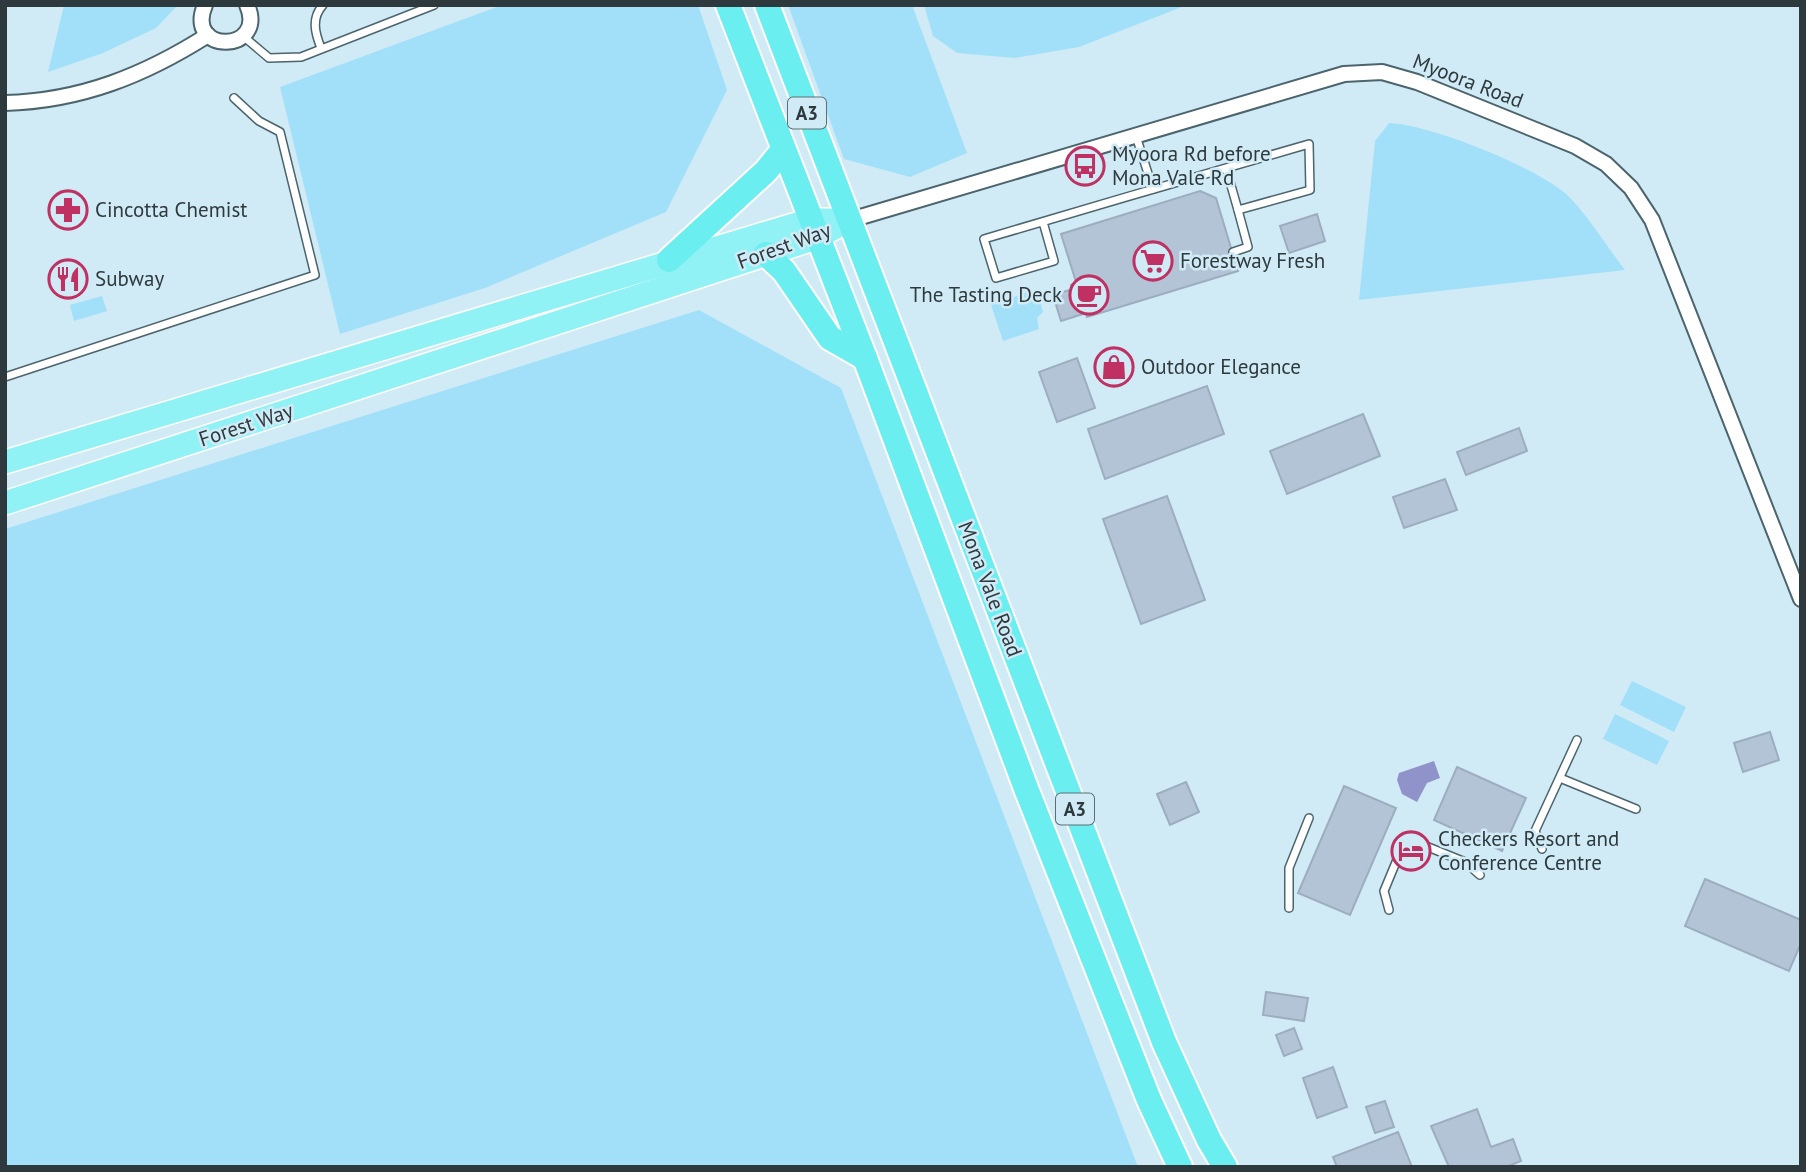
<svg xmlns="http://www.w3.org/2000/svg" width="1806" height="1172" viewBox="0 0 1806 1172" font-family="'PT Sans',sans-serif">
  <rect width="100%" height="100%" fill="#d0ebf6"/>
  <g fill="#a2e0fa">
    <path d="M64,5H178L156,28L103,53L48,72Z"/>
    <path d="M502,5H698L727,90L666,212L485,288L340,334L280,87Z"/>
    <path d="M788,5H912L967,153L910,177L844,159Z"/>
    <path d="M924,5H1187L1079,47L1015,58L957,53L933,36Z"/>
    <path d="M1389,123C1429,124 1533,166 1565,193C1584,210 1608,248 1625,270L1359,300L1375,141Z"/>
    <path d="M1037,289L1043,312L1037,318L1039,329L1003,341L991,305Z"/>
    <path d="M102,296L107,311L74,321L70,305Z"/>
    <path d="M699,310L841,388L1138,1167H5V529Z"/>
    <path d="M1632,681L1686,707L1674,732L1620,705Z"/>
    <path d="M1615,714L1669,741L1657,765L1603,739Z"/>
  </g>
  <path fill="#8f93ca" d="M1434,761L1440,778L1427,783L1417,802L1402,794L1397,780L1399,773Z"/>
  <g fill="#b4c4d7" stroke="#9dadc0" stroke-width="2">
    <path d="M1200,191L1216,198L1238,271L1087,317L1061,234Z"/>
    <path d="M1317,214L1325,241L1289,253L1280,226Z"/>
    <path d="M1076,283L1086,313L1061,321L1053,295L1073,289L1071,285Z"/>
    <path d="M1077,358L1095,408L1057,422L1039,372Z"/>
    <path d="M1207,386L1224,434L1105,479L1088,429Z"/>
    <path d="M1363,414L1380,456L1287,494L1270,451Z"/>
    <path d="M1519,428L1527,451L1466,475L1457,452Z"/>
    <path d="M1445,479L1457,510L1404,528L1393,497Z"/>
    <path d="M1167,496L1205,600L1141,624L1103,519Z"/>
    <path d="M1770,732L1779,760L1743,772L1734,743Z"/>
    <path d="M1457,767L1526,798L1502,851L1434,820Z"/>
    <path d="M1186,782L1199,812L1170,825L1157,794Z"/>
    <path d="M1344,786L1396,808L1350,915L1298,893Z"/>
    <path d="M1705,879L1801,920V943L1789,971L1685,926Z"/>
    <path d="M1266,992L1308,998L1304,1021L1263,1015Z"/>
    <path d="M1294,1028L1302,1049L1284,1056L1276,1035Z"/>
    <path d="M1333,1067L1347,1107L1317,1118L1303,1078Z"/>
    <path d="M1385,1101L1394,1127L1375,1133L1366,1107Z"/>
    <path d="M1477,1109L1491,1147L1513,1139L1521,1161L1506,1167H1449L1431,1126Z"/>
    <path d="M1398,1132L1412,1167H1337L1333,1157Z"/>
  </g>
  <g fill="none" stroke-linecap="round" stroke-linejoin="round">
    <g stroke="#4c646d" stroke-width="10">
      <g id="service">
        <path d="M243,36L269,58L301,57L434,5"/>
        <path d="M321,48C315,33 311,18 323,5"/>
        <path d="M1136,136L1153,189"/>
        <path d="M1043,222L1054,261L996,278L984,239C1092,207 1201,175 1309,144L1310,190L1238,210L1226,168"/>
        <path d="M1233,252L1248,247L1238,210"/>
        <path d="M5,377L315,275L280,132L259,121L234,98"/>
        <path d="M1560,778L1636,809"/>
        <path d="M1542,849L1535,831L1577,740"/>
        <path d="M1289,908V868L1309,818"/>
        <path d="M1389,910L1384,891L1406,838L1465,862L1480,875"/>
      </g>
    </g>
    <g stroke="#4c646d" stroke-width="18">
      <g id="minor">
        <path d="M205,5C184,55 268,53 247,5"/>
        <path d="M5,103C81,101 145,75 208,35"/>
        <path d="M847,221L1344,74L1382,72L1417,82L1575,146L1606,164L1631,188L1652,220L1801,599"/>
      </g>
    </g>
    <g stroke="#fff" stroke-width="26">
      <g id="primary">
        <path d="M5,462L810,220H830"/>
        <path d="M5,503L816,238L847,221"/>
      </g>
    </g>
    <g stroke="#fff" stroke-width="28">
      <g id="trunk">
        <path d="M728,5L865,358L1027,791L1149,1100L1180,1167"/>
        <path d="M767,5L1164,1042L1209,1140L1225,1167"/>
        <path d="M766,254L784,271L830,338L865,358"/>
        <path d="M669,260L766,171L783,150"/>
      </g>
    </g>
    <use href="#service" stroke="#fff" stroke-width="7"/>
    <use href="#minor" stroke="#fff" stroke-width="14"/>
    <use href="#primary" stroke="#90f2f4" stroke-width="23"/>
    <use href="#trunk" stroke="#6beef0" stroke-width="24"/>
  </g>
  <defs>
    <g id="bus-ring" transform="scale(2.0125)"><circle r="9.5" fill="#d0ebf6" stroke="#be3162" stroke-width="1.5"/><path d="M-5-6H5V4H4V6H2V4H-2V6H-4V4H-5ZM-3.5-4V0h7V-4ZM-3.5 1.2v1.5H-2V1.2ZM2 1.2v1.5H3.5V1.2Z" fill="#be3162"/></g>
    <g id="pharmacy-ring" transform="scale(2.0125)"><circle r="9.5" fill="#d0ebf6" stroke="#be3162" stroke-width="1.5"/><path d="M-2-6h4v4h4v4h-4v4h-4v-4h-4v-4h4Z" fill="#be3162"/></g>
    <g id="supermarket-ring" transform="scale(2.0125)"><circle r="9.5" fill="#d0ebf6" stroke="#be3162" stroke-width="1.5"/><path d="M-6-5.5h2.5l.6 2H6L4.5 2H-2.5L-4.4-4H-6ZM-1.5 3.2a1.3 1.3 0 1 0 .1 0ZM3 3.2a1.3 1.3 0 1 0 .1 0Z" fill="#be3162"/></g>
    <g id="restaurant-ring" transform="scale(2.0125)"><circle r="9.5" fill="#d0ebf6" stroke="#be3162" stroke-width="1.5"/><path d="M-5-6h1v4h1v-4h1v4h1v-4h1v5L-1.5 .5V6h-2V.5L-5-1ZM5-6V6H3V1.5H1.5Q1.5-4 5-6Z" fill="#be3162"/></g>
    <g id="cafe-ring" transform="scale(2.0125)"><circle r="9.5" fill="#d0ebf6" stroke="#be3162" stroke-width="1.5"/><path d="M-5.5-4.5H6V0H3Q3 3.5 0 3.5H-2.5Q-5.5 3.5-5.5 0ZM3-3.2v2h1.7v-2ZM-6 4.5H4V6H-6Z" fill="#be3162"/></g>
    <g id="shop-ring" transform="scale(2.0125)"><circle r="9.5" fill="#d0ebf6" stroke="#be3162" stroke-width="1.5"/><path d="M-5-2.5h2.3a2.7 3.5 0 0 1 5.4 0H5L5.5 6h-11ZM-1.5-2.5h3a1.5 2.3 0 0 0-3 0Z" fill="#be3162"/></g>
    <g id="hotel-ring" transform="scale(2.0125)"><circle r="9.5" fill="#d0ebf6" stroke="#be3162" stroke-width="1.5"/><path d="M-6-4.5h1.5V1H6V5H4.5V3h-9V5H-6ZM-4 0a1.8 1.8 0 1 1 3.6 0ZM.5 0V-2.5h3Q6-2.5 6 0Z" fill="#be3162"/></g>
  </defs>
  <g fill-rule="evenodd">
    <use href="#bus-ring" x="1085" y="166"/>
    <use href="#pharmacy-ring" x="68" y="210"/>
    <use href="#supermarket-ring" x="1153" y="261"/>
    <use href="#restaurant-ring" x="68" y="279"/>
    <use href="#cafe-ring" x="1089" y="295"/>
    <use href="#shop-ring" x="1114" y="367"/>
    <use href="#hotel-ring" x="1411" y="851"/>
  </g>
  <g text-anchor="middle" stroke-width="5" stroke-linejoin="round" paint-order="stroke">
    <g fill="#d0ebf6" stroke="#5f6e74" stroke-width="2">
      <rect x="788" y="97.5" width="38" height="31" rx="5"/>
      <rect x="1056" y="793.5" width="38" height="31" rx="5"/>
    </g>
    <g font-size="19" font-weight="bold" fill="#2e393d">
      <text x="807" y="120">A3</text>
      <text x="1075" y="816">A3</text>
    </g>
    <g font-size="21" fill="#2e393d" stroke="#d0ebf6">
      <text transform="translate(1468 81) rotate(21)" y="7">Myoora Road</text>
      <text transform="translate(784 246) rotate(-20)" y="7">Forest Way</text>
      <text transform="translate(246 425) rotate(-18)" y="7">Forest Way</text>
      <text transform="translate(990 589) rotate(69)" y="7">Mona Vale Road</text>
    </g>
    <g font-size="21" fill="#2e393d" stroke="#d0ebf6" text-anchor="start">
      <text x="1112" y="161">Myoora Rd before<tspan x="1112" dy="24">Mona Vale Rd</tspan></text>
      <text x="95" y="217">Cincotta Chemist</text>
      <text x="1180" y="268">Forestway Fresh</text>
      <text x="95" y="286">Subway</text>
      <text x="1062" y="302" text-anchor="end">The Tasting Deck</text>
      <text x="1141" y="374">Outdoor Elegance</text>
      <text x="1438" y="846">Checkers Resort and<tspan x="1438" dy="24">Conference Centre</tspan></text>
    </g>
  </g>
  <rect width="1806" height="1172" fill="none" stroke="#2e393d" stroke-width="14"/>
</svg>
